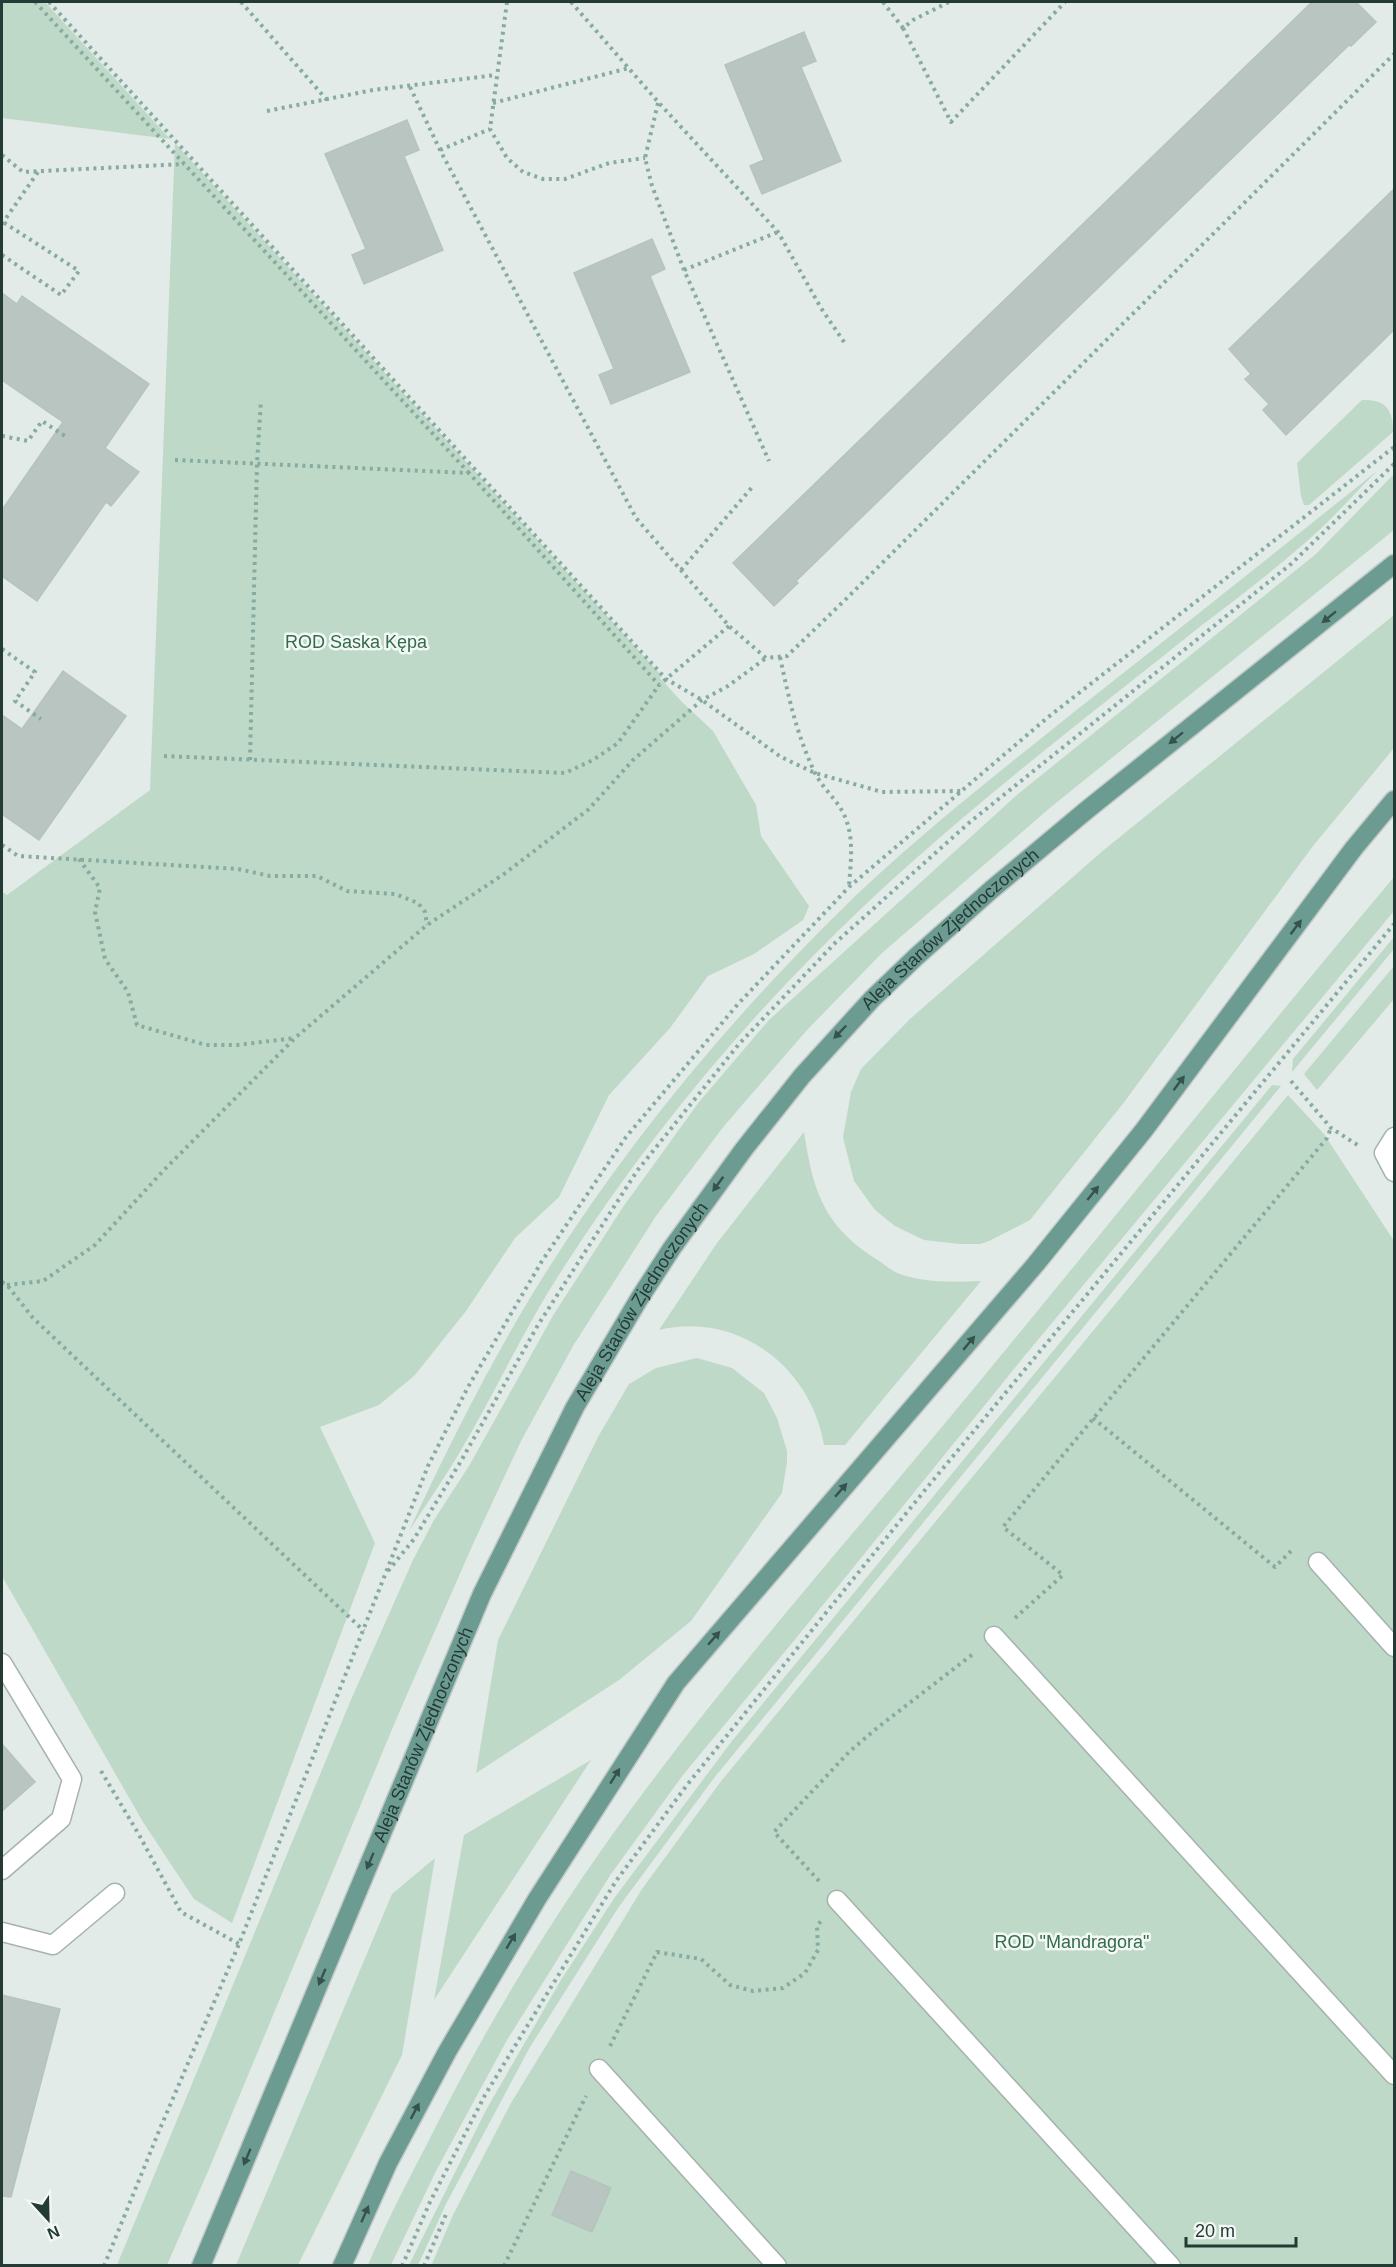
<svg xmlns="http://www.w3.org/2000/svg" width="1396" height="2267" viewBox="0 0 1396 2267" font-family="Helvetica,sans-serif">
  <rect width="100%" height="100%" fill="#e2ebe7"/>
  <g fill="#bed9c7">
    <path d="M2,2H45L170,139L2,118Z"/>
    <path d="M175,143L662,676L660,678L682,702L713,731L756,805L761,836L809,906L803,920L754,954L708,976L670,1028L609,1095L559,1197L515,1238L466,1311L415,1375L379,1405L320,1427L375,1543L232,1923L194,1899L143,1822L2,1576V892L7,895L150,790Z"/>
    <path d="M1362,400C1386,399 1393,410 1393,432L1309,505H1304L1301,496L1297,463Z"/>
    <path d="M1377,471C1351,497 1327,525 1299,548C1268,575 1235,600 1202,625C1070,731 932,834 814,955C720,1050 636,1155 564,1267C524,1328 494,1395 457,1457C442,1482 425,1506 409,1531C446,1451 485,1373 530,1298C615,1158 719,1031 835,916C909,842 992,778 1074,712C1175,632 1276,552 1377,471Z"/>
    <path d="M1394,474V530L1051,807L882,953L807,1030L724,1126L656,1216L573,1346L521,1441L473,1544L398,1715L209,2169L167,2265H117L350,1702L413,1560L434,1520L469,1466L554,1314L623,1207L699,1102L769,1020L1018,794L1316,554Z"/>
    <path d="M1394,615V748L1313,846L1125,1101L1030,1220L989,1241L980,1244H960L924,1240L895,1226L875,1210L854,1181L843,1137L851,1092L861,1069L910,1019L1105,849Z"/>
    <path d="M1394,877V911L1027,1353L797,1637L683,1775L611,1874L507,2040L436,2171L391,2265H368C385,2225 405,2186 425,2148C488,2021 563,1898 649,1785C741,1662 843,1546 941,1428C1093,1245 1241,1059 1394,877Z"/>
    <path d="M1394,937V949L1292,1072L1293,1059Z"/>
    <path d="M1394,966V999L1317,1090L1304,1074Z"/>
    <path d="M1272,1085L1281,1086L714,1778L618,1908L530,2047L446,2204L418,2265H409L486,2110L561,1980L615,1897L732,1741Z"/>
    <path d="M1288,1095L1324,1134L1394,1241V2265L431,2266L453,2215L511,2103L642,1889L722,1780Z"/>
    <path d="M804,1132C813,1190 823,1225 876,1259C884,1264 894,1273 903,1275C928,1283 955,1282 981,1281L845,1445H824C811,1367 738,1311 659,1330L717,1243Z"/>
    <path d="M697,1358L732,1368L764,1393L777,1418L787,1451V1462L782,1493L691,1621L619,1680L476,1773L498,1640L598,1437L629,1384L656,1368Z"/>
    <path d="M591,1760L434,2000L464,1835Z"/>
    <path d="M435,1858L402,2055L298,2265H236L392,1894Z"/>
  </g>
  <g fill="#b8c5c1" stroke="#b6c3bf" stroke-width="1.5">
    <path d="M1312,2H1356L1376,22L1351,46L1349,45L1012,371L796,581L798,583L774,606L733,563Z"/>
    <path d="M804,32L816,61L801,67L841,161L762,194L750,166L764,160L725,65Z"/>
    <path d="M407,120L419,150L404,156L443,250L364,284L352,255L366,249L325,154Z"/>
    <path d="M1395,188V329L1286,435L1263,410L1269,404L1245,379L1251,374L1229,349Z"/>
    <path d="M652,239L665,269L650,276L690,372L611,404L599,375L614,369L574,273Z"/>
    <path d="M2,293L17,304L22,296L149,384L105,448L139,472L111,506L106,502L37,601L2,576V510L63,422L2,380Z"/>
    <path d="M63,671L126,716L39,840L2,814V715L22,729Z"/>
    <path d="M2,1744L35,1782L2,1811Z"/>
    <path d="M2,1995L60,2009L11,2197L2,2196Z"/>
    <path d="M571,2171L611,2188L592,2232L552,2215Z"/>
  </g>
  <g fill="none" stroke-linecap="round" stroke-linejoin="round">
    <g stroke="#a5b2ae" stroke-width="21">
      <g id="lane">
        <path d="M1394,1137L1384,1153L1394,1172"/>
        <path d="M1318,1562L1394,1647"/>
        <path d="M994,1636L1394,2075"/>
        <path d="M837,1900L1171,2266"/>
        <path d="M599,2069L777,2266"/>
      </g>
    </g>
    <g stroke="#a5b2ae" stroke-width="21">
      <g id="street">
        <path d="M2,1663L72,1779L61,1819L2,1870"/>
        <path d="M2,1932L53,1945L115,1893"/>
      </g>
    </g>
    <g stroke="#c2c8c6" stroke-width="21">
      <g id="primary">
        <path id="s1" d="M201,2266L482,1594L575,1407L639,1299L672,1248L744,1149L802,1076L872,999L917,956L991,890L1088,809L1394,564"/>
        <path d="M342,2266L388,2163L447,2052L537,1899L676,1683L1035,1265L1144,1130L1354,848L1394,800"/>
      </g>
    </g>
    <g stroke="#87aba1" stroke-width="4" stroke-dasharray="3 4.5" stroke-linecap="butt">
      <path d="M35,2L469,473"/>
      <path d="M49,2L666,679L702,700L781,757L815,773L882,792L961,791"/>
      <path d="M241,2L327,100"/>
      <path d="M507,2L490,129L507,158L523,172L543,179H565L609,163L645,158"/>
      <path d="M571,2L659,103L778,232L821,308L846,345"/>
      <path d="M883,2L903,28L913,20L949,2"/>
      <path d="M903,28L951,122L1065,2"/>
      <path d="M410,87L440,150L636,518L729,626L766,658L787,656L844,601L1394,54"/>
      <path d="M493,103L629,68"/>
      <path d="M658,103L645,158L652,186L684,270L769,461"/>
      <path d="M267,111L373,90L496,75"/>
      <path d="M440,150L490,129"/>
      <path d="M2,155L23,172L184,164"/>
      <path d="M2,224L38,172"/>
      <path d="M2,255L61,295L79,271L3,222"/>
      <path d="M684,270L778,232"/>
      <path d="M2,436L28,441L42,421L65,436"/>
      <path d="M175,460L469,473L659,685L729,626"/>
      <path d="M681,570L754,485"/>
      <path d="M2,649L35,672L15,701L41,719"/>
      <path d="M780,657C789,699 796,732 814,771C821,786 833,796 841,809C855,832 851,860 849,886"/>
      <path d="M164,756L565,773L593,760L618,743L659,685"/>
      <path d="M250,760L257,463L261,400"/>
      <path d="M2,845L18,856L238,869L270,876H317L347,891L395,894L418,903L425,912L427,925"/>
      <path d="M79,859L100,888L95,912L105,959L128,992L137,1025L206,1045H237L295,1038"/>
      <path d="M1291,1081L1331,1128L1359,1146"/>
      <path d="M2,1282L7,1285L33,1318L364,1631"/>
      <path d="M7,1285L43,1281L95,1245L164,1170L295,1038L427,925L504,874L589,809L633,760L702,700L728,686L766,658"/>
      <path d="M1093,1418L1275,1567L1291,1551"/>
      <path d="M388,1571L414,1539L461,1461L538,1325L637,1171L739,1044L835,943L970,822L1291,564L1394,464"/>
      <path d="M1015,1618L1063,1575L1003,1527L1327,1138L1331,1128"/>
      <path d="M101,1771L138,1833L181,1912L239,1944"/>
      <path d="M819,1881L774,1832L849,1752L877,1728L973,1654"/>
      <path d="M610,2046L657,1952L701,1959L730,1985L753,1991L783,1988L805,1973L818,1950L817,1926L821,1921"/>
      <path d="M104,2266L159,2131L239,1944L428,1466L468,1387L542,1261L626,1137L738,1004L849,887L1047,718L1394,447"/>
      <path d="M402,2266L430,2202L485,2095L616,1881L687,1785L925,1490L1394,924"/>
      <path d="M424,2266L447,2212"/>
      <path d="M504,2266L586,2096"/>
    </g>
    <use href="#lane" stroke="#fff" stroke-width="18"/>
    <use href="#street" stroke="#fff" stroke-width="18"/>
    <use href="#primary" stroke="#6c9b92" stroke-width="18"/>
  </g>
  <defs><path id="oneway-solid" d="M-6-.8H1V-3.2L6.5 0L1 3.2V.8H-6Z" transform="scale(1.5)"/></defs>
  <g fill="#36524c">
    <use href="#oneway-solid" transform="translate(1329 617) rotate(141)"/>
    <use href="#oneway-solid" transform="translate(1176 738) rotate(141)"/>
    <use href="#oneway-solid" transform="translate(1296 927) rotate(-53)"/>
    <use href="#oneway-solid" transform="translate(840 1032) rotate(134)"/>
    <use href="#oneway-solid" transform="translate(1179 1083) rotate(-53)"/>
    <use href="#oneway-solid" transform="translate(718 1184) rotate(126)"/>
    <use href="#oneway-solid" transform="translate(1093 1193) rotate(-51)"/>
    <use href="#oneway-solid" transform="translate(969 1343) rotate(-50)"/>
    <use href="#oneway-solid" transform="translate(841 1490) rotate(-49)"/>
    <use href="#oneway-solid" transform="translate(714 1638) rotate(-49)"/>
    <use href="#oneway-solid" transform="translate(615 1776) rotate(-58)"/>
    <use href="#oneway-solid" transform="translate(370 1861) rotate(113)"/>
    <use href="#oneway-solid" transform="translate(511 1941) rotate(-59)"/>
    <use href="#oneway-solid" transform="translate(322 1977) rotate(113)"/>
    <use href="#oneway-solid" transform="translate(415 2111) rotate(-62)"/>
    <use href="#oneway-solid" transform="translate(247 2157) rotate(113)"/>
    <use href="#oneway-solid" transform="translate(365 2214) rotate(-66)"/>
  </g>
  <g text-anchor="middle" stroke-width="5" stroke-linejoin="round" paint-order="stroke">
    <g font-size="18" fill="#336c4d" stroke="#f3f8f5">
      <text x="356" y="648">ROD Saska Kępa</text>
      <text x="1072" y="1948">ROD "Mandragora"</text>
    </g>
    <g font-size="18" fill="#243a35" stroke="#f3f8f5">
      <text dy="6" stroke="none"><textPath href="#s1" startOffset="1548">Aleja Stanów Zjednoczonych</textPath></text>
      <text dy="6" stroke="none"><textPath href="#s1" startOffset="1062">Aleja Stanów Zjednoczonych</textPath></text>
      <text dy="6" stroke="none"><textPath href="#s1" startOffset="576">Aleja Stanów Zjednoczonych</textPath></text>
    </g>
  </g>
  <rect width="1396" height="2267" fill="none" stroke="#243a35" stroke-width="6"/>
  <g transform="translate(48 2219) rotate(158)" stroke="#f3f8f5" stroke-width="4.5" paint-order="stroke">
  <path d="M0-4.5L10 22L0 15L-10 22Z" fill="#243a35"/>
  <text y="-9" font-size="16" font-weight="bold" text-anchor="middle" fill="#243a35">N</text>
  </g>
  <path d="M1186 2237v9h110v-9" fill="none" stroke="#243a35" stroke-width="3"/>
  <text x="1195" y="2237" font-size="18" fill="#243a35" stroke="#f3f8f5" stroke-width="4.5" paint-order="stroke">20 m</text>
</svg>
